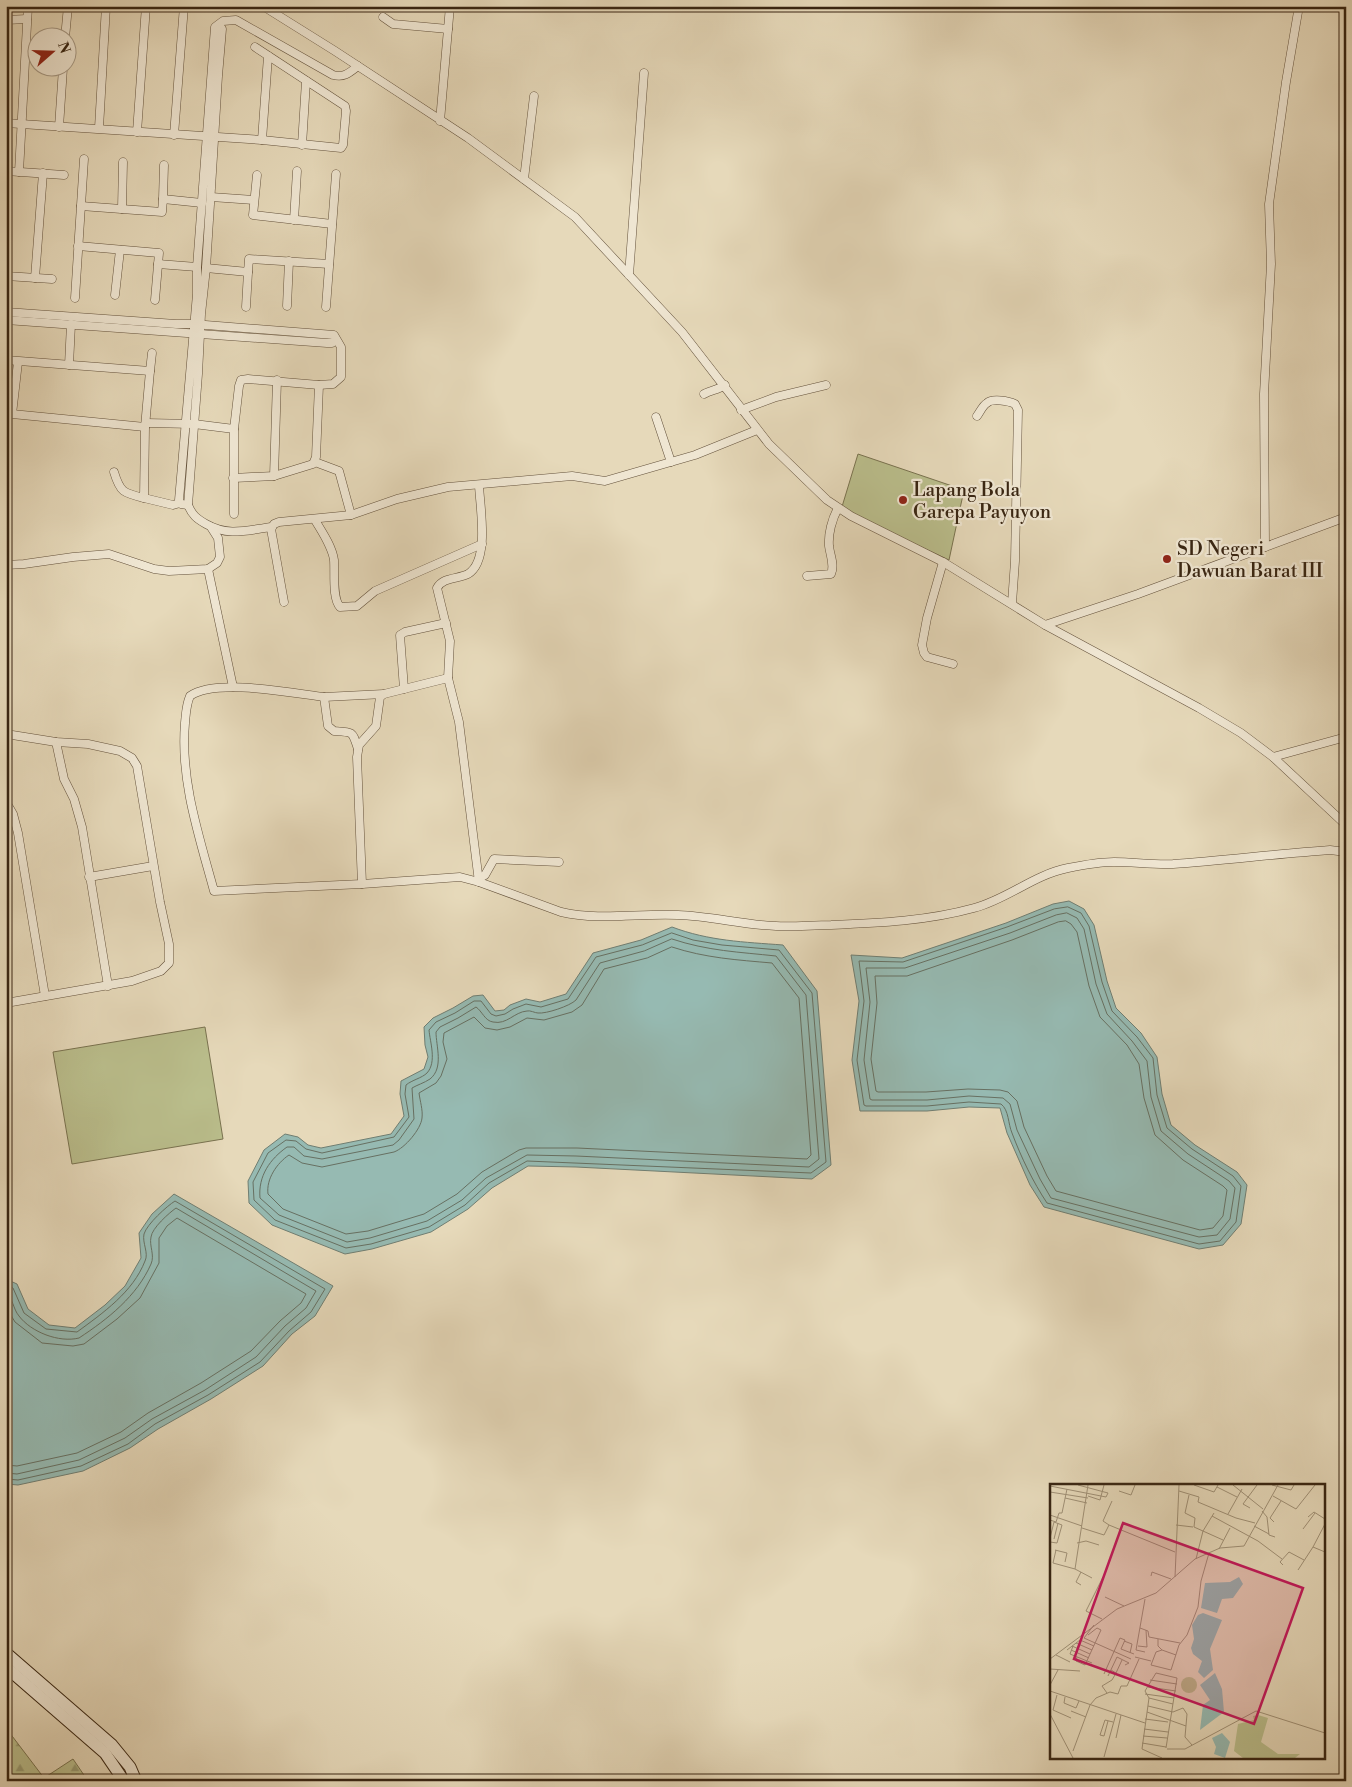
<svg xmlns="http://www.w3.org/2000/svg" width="1352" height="1787" viewBox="0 0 1352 1787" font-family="'Libre Bodoni',serif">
  <defs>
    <pattern id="forest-firs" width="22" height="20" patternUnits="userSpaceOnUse" patternTransform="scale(1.25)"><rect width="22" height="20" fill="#babe8c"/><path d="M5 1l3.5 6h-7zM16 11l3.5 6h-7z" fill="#989a71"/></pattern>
  </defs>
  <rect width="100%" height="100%" fill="#e6d9ba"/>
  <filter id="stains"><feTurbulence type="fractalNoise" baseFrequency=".004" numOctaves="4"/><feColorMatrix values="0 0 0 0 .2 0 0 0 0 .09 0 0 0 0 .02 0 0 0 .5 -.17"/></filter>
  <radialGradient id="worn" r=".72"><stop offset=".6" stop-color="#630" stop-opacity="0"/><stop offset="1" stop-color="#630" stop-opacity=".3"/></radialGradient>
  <path fill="url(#forest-firs)" stroke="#79724f" d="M6,1728L44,1778L73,1759L88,1781H6Z"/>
  <g fill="#babe8c" stroke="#79724f">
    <path d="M858,454L964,490L949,560L841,510Z"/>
    <path d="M205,1027L223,1139L72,1164L53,1052Z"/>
  </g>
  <g fill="#96bab2" stroke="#707e72">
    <path d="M1069,901L1084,909L1094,925L1107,981L1116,1008L1141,1033L1157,1057L1162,1094L1171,1125L1195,1145L1237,1172L1247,1185L1241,1224L1223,1245L1199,1249L1044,1207L1030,1185L1007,1133L1000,1108L969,1107L927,1111H860L852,1060L859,1001L851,955L902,958L1006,923L1053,904Z"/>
    <path d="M672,927C709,941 744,942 783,945L817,991L831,1165L812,1179L576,1167L528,1166L492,1188L468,1209L431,1232L372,1249L345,1254L272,1225L249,1203L248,1181L264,1150L285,1134L298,1137L308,1145L321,1148L391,1134L404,1116L400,1094L401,1081L424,1069L428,1057L425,1045L424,1027L433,1018L453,1008L473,996L483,995L495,1011L504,1010L510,1005L526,999L540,1002L566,994L593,953L641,940Z"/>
    <path d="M174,1194L333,1286L315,1316L292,1334L263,1366L211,1399L158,1429L130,1448L83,1471L18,1485L6,1484V1279L17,1284L28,1309L49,1325L75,1328L105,1305L125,1286L141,1258L139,1233L152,1214Z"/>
  </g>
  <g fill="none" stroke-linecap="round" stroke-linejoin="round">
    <g stroke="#677062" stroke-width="1">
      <path d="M1068,907L1081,913L1089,926L1102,982L1112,1011L1137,1037L1153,1058L1157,1095L1167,1128L1192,1149L1233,1176L1241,1186L1236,1222L1220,1241L1199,1244L1047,1203C1033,1182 1021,1157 1012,1133C1008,1124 1009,1110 1001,1104L969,1102L927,1106H866L864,1105L857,1060L864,1001L859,961L903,962L1007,927L1054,909Z"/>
      <path d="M1067,913L1077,918L1084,929L1096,984L1107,1014L1132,1041L1147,1061L1151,1097L1161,1131L1188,1154L1229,1181L1235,1188L1230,1219L1217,1235L1199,1237L1051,1198L1040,1179L1017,1130L1010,1104L1003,1098L969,1096L927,1100H872L870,1099L864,1060L870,1002L866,968H905L1010,933L1056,915Z"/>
      <path d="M1066,921L1071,924L1077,932L1089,986L1100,1017L1127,1045L1139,1064L1144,1098L1155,1135L1183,1160L1223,1186L1227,1190L1223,1216L1213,1228L1200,1230L1056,1191L1047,1176L1024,1127L1017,1101L1008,1092L1000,1090L968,1089L926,1092H878L876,1091L871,1059L877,1003L875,976H907L1012,940L1058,922Z"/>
      <path d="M672,933L693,940L722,945L779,950L812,993L826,1162L811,1173L527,1161L489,1183L465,1205L429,1227L371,1244L346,1248L275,1220L254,1200L253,1182L268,1153L286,1140L296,1141L306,1149L322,1153L394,1137L409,1117L405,1094L406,1085C412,1080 422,1078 427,1073C437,1062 430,1042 429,1030L436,1022L455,1013L474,1001H481L491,1014L496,1016L505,1014L513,1009L526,1004L541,1007L568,999L596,957L642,945Z"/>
      <path d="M672,939C708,951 739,952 776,956L806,995L819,1159L809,1167L576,1156L527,1155L486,1178L462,1200L427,1221L370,1238L347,1242L279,1215L260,1198C258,1176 270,1159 287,1147H294L304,1156L322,1159L393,1145L399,1140L414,1119L412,1088C417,1085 424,1083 430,1079C444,1068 436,1046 436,1032L440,1027L458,1018L476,1007C482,1011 485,1021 493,1022C507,1025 514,1012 527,1011C530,1010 535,1013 538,1013C546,1014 570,1006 576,1000L600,963L644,951Z"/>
      <path d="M672,947C705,958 738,960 772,963L799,998L811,1155L807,1159L577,1148H526L519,1150L482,1172L457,1194L424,1214L368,1231L346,1234L283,1209L268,1194C266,1179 277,1163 289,1155L302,1163L322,1167L394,1152C405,1148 421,1129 422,1118C423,1110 420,1101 419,1093L436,1083L441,1076L447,1059L443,1042L444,1033L474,1017L485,1028L497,1030L510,1027L527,1018L544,1020L572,1012L582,1005L604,969L647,958Z"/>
      <path d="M6,1285L13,1288L24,1313L46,1329L77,1332C103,1313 133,1292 145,1261C149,1253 142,1243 144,1234C147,1224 167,1206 175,1201L325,1289L311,1312L289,1331L260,1362L208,1395L155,1424L128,1444L81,1466L18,1480L6,1479"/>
      <path d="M6,1292C13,1298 13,1309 19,1316C31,1332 59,1343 79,1338C108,1319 137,1296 151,1264C155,1255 149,1246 151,1237C152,1228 169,1213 176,1208L316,1291L306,1308L285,1326L256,1357L205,1390L152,1419L125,1438L79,1460L17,1474L6,1473"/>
      <path d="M6,1307L15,1322L42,1343L73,1346L84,1344L117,1319L140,1298L159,1263V1238L167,1226L177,1218L306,1294L301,1303L280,1321L251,1351L201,1383L148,1413L121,1432L77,1453L17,1466L6,1465"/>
    </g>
    <g stroke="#64523c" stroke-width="9">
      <g id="street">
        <path d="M263,6L335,51L468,138L575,217L682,332L769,444L827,500L851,516L943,562L1045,625L1199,708L1241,733L1273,757L1346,825"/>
        <path d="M383,17L393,24L448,29"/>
        <path d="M6,20L27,19"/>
        <path d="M219,25L222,29L218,76L206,268L201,314L198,374L188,505L181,504L179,500L197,294V267L215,27L223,21L236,20L333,75C344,78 349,73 358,66"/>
        <path d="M65,38L68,6"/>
        <path d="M440,121L450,6"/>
        <path d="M6,123L262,140L341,148L343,145L346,111L345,106L255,47"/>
        <path d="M59,127L63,68"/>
        <path d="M99,128L106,6"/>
        <path d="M137,132L146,6"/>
        <path d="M174,135L184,6"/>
        <path d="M262,140L268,56"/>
        <path d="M302,145L306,81"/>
        <path d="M6,171L64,175"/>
        <path d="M19,172L28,6"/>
        <path d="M257,175L253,215L332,224"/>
        <path d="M524,179L534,96"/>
        <path d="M211,197L254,200"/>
        <path d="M163,199L164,165"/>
        <path d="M81,206L162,212L163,199L202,203"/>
        <path d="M122,209L123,162"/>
        <path d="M294,220L297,171"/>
        <path d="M78,246L159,253L155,300"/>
        <path d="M158,264L197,267"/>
        <path d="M206,268L248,272L249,259L329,264"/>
        <path d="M629,275L644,73"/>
        <path d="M6,276L52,279"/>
        <path d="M35,278L43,173"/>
        <path d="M115,295L120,250"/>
        <path d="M75,298L84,159"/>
        <path d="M287,306L289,261"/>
        <path d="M246,307L248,272"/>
        <path d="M326,307L336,174"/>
        <path d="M6,312L176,324H193L334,335L341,347V377L333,384L319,385L248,379L241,380L239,386L234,429V514"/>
        <path d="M6,320L327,343H332L336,340"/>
        <path d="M6,360L150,371L145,427L144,498C123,493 120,492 114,472"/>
        <path d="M18,362L12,414L145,427"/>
        <path d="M69,365L71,324"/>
        <path d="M150,371L152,353"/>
        <path d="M704,394C711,390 718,390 725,385"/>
        <path d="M741,410L776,397L826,385"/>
        <path d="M977,416C980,412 983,405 987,403C992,398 1009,401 1015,404L1018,410L1015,561L1012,603"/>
        <path d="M656,417L671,462"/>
        <path d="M146,423L194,424L234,429"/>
        <path d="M315,462L339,471L351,515"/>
        <path d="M274,476L277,380"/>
        <path d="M233,478L274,476L313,464L316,457L319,385"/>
        <path d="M144,498L173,505L180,503"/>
        <path d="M188,505C192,515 197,519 206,524C229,537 247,530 272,527"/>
        <path d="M315,520C322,532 332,546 334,560C335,573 332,598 340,607L357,606L375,591L482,544"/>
        <path d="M1265,547L1264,394L1271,264L1269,204L1286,82L1299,6"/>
        <path d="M943,562L927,618L922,645L924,653L927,657L953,664"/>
        <path d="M6,565L24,564L73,557L109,554L154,569L169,571L208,569L217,563L220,557L218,538L211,527"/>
        <path d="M208,569L233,687"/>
        <path d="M807,576L831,574C835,565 830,555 829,546C828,534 832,519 838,508"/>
        <path d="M284,602L271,529L274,524L279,522L351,515L397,499L448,487L572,476L605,481L695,455L757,430"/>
        <path d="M1045,625L1138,594L1346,517"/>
        <path d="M404,689L400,635L405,632L446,623"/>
        <path d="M324,697L384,694"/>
        <path d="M6,734L56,742L88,744L120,751L132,758L137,766L160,902L169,944V963L161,971L132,981L6,1003"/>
        <path d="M56,742L64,779L74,799L82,827L108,986"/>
        <path d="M358,749C352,731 354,732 334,731L328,726L324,697C292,693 216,678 190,696C186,705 186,713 185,723C180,780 199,836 214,891L362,884L460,877L479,882L561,912C600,921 639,913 678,915C711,916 743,925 776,926C794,927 812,925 831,925C879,923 927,921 974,908C1008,899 1033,875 1068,868C1083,865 1099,862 1114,862C1134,862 1154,865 1173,864C1225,860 1277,854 1330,850L1346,852"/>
        <path d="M1273,757L1346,737"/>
        <path d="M6,802L13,814L18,833L45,996"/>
        <path d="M89,877L153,866"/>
        <path d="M478,879L485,875L494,859L559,862"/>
        <path d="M479,882L459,722L448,678L450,641L437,588C443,577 458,579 468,574C490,561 480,508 479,485"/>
        <path d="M362,884L357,757L359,745L376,726L380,697L384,694L448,678"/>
      </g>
    </g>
    <g stroke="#382512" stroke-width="13">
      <g id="secondary">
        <path d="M6,1653L112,1745L130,1767L136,1781"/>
        <path d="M6,1667L105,1753L124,1781"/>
      </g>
    </g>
    <use href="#street" stroke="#efe6d2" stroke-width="8"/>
    <use href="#secondary" stroke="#efe6d2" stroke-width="11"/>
  </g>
  <g fill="#8f2418" stroke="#efe6d2" stroke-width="2">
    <circle cx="903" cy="500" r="5"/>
    <circle cx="1167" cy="559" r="5"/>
  </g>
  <g text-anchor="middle" stroke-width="4.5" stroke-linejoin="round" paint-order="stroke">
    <g font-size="19" fill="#382512" stroke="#efe6d2" text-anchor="start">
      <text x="913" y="496">Lapang Bola<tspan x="913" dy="22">Garepa Payuyon</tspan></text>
      <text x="1177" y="555">SD Negeri<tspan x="1177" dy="22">Dawuan Barat III</tspan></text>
    </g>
  </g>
  <g transform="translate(1050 1484)">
    <rect width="275" height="275" fill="#e6d9ba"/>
    <path d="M208,231L218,234L211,258L228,270H250L245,274H193L184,267L188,240L204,236L203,232Z" fill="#babe8c"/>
    <path d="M131 201a8 8 0 1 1 16 0a8 8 0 1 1-16 0Z" fill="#babe8c"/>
    <path d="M189,93L193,100L183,114L172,115L167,129L151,124L155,99L180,98ZM153,129L172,136L160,165L163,186L154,194L148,188L152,177L143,170L141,164L144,155L142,141L148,131ZM165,189L172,205L174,228L150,246L153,221L160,216L150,201ZM172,249L180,258L175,274L164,270L166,263L162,254Z" fill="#96bab2"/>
    <path fill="none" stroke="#a09177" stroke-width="1" d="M28,1L58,9L56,13L51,12M38,1L25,85L42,94M144,1L164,8L168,1M183,1L213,25M222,1L241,6L244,1M0,2L51,12M167,3L187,13M69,7L81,11L85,1M129,7L149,13L148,18L186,34L205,39M0,8L38,14M139,11L135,29L145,34L144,43L173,56M38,12L50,16L54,1M223,12L246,25L265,1M15,14L37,19M200,24L193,20L207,1M212,27L217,33L219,51L225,53M178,30L192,5M0,31L32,42M162,32L208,57L232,75M258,33L264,28L275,35M0,36L6,38L9,29H12L17,5M224,38L220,34L231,17M59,41L53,37L62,17M126,41L143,43M204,42L219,50M32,44L54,51L59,41L125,68M253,45L265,29M0,54L4,38M4,55L8,39M0,58L7,59L12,41L4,38M27,59L36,57L49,61M263,63L275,40M169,65L180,44M5,66L17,69L15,78M6,66L3,79L25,85M146,75L153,47L164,29M233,81L230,78L239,68L254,76M248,86L263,63L275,68M101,92L102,88L121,95M125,93L129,1M31,101L26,98L31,88M55,113L74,122M95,115L86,166L95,168M52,135L36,127L53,93M90,144L98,147L99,153L130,159M34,154L81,175M34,154L44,141M70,154L75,156L71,165L84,170M108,155V162L112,166L126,171M74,157L82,160L80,169M26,159L42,166M22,162L40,170M23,162L20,170L42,179M88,162L97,163L96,146M17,166L30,156L44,162M21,166L39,174M112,166L106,168L101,181L121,186L129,161L137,151L148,123L151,97L159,69M6,171L20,178M27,173L26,177L35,181L51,146L47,144L38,151M85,173L101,177M0,175L67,125L106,109L145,75L170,64L194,62L228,1M0,185L30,187M61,186L66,189L72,176M54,190L70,154M58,192L67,173L79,179L75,181M100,196L127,200M0,201L8,186M98,203L126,207M0,207L95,239M57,209L52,202L62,196L66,189M95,210L124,214M7,211L3,226L21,234M15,213L14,219L26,224L29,217M99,214L123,220M98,222L123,228L133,224L137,230L135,253L142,261M21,227L36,233M97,228L136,242M0,230L23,274M95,235L118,238M94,245L118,248M50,251L55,236L63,238M50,251L54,252L58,237M93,252L117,254M66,254L71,231M92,259L116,263M117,265H135L206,227L275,249M23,267L40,221L46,214L60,208L68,210L71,202H77L89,175M54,273L66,230M112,274L92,265L99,214L95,207L106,189L127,194L116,264"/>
    <path fill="#c2185b" fill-opacity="0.15" stroke="#c2185b" stroke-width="2.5" d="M73,39L253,104L204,240L24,175Z"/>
    <rect width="275" height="275" fill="none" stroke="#382512" stroke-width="2.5"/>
  </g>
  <rect width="1352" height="1787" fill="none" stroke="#e6d9ba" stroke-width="25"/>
  <rect x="8" y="8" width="1337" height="1772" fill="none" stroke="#382512" stroke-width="2.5"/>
  <rect x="12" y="12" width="1327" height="1762" fill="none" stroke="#382512"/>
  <g transform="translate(52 52) rotate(70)"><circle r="24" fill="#efe6d2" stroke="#a69985"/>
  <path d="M0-4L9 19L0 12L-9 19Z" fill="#8f2418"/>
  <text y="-8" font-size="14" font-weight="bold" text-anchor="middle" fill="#382512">N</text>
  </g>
  <rect width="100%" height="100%" filter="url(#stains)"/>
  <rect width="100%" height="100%" fill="url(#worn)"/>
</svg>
